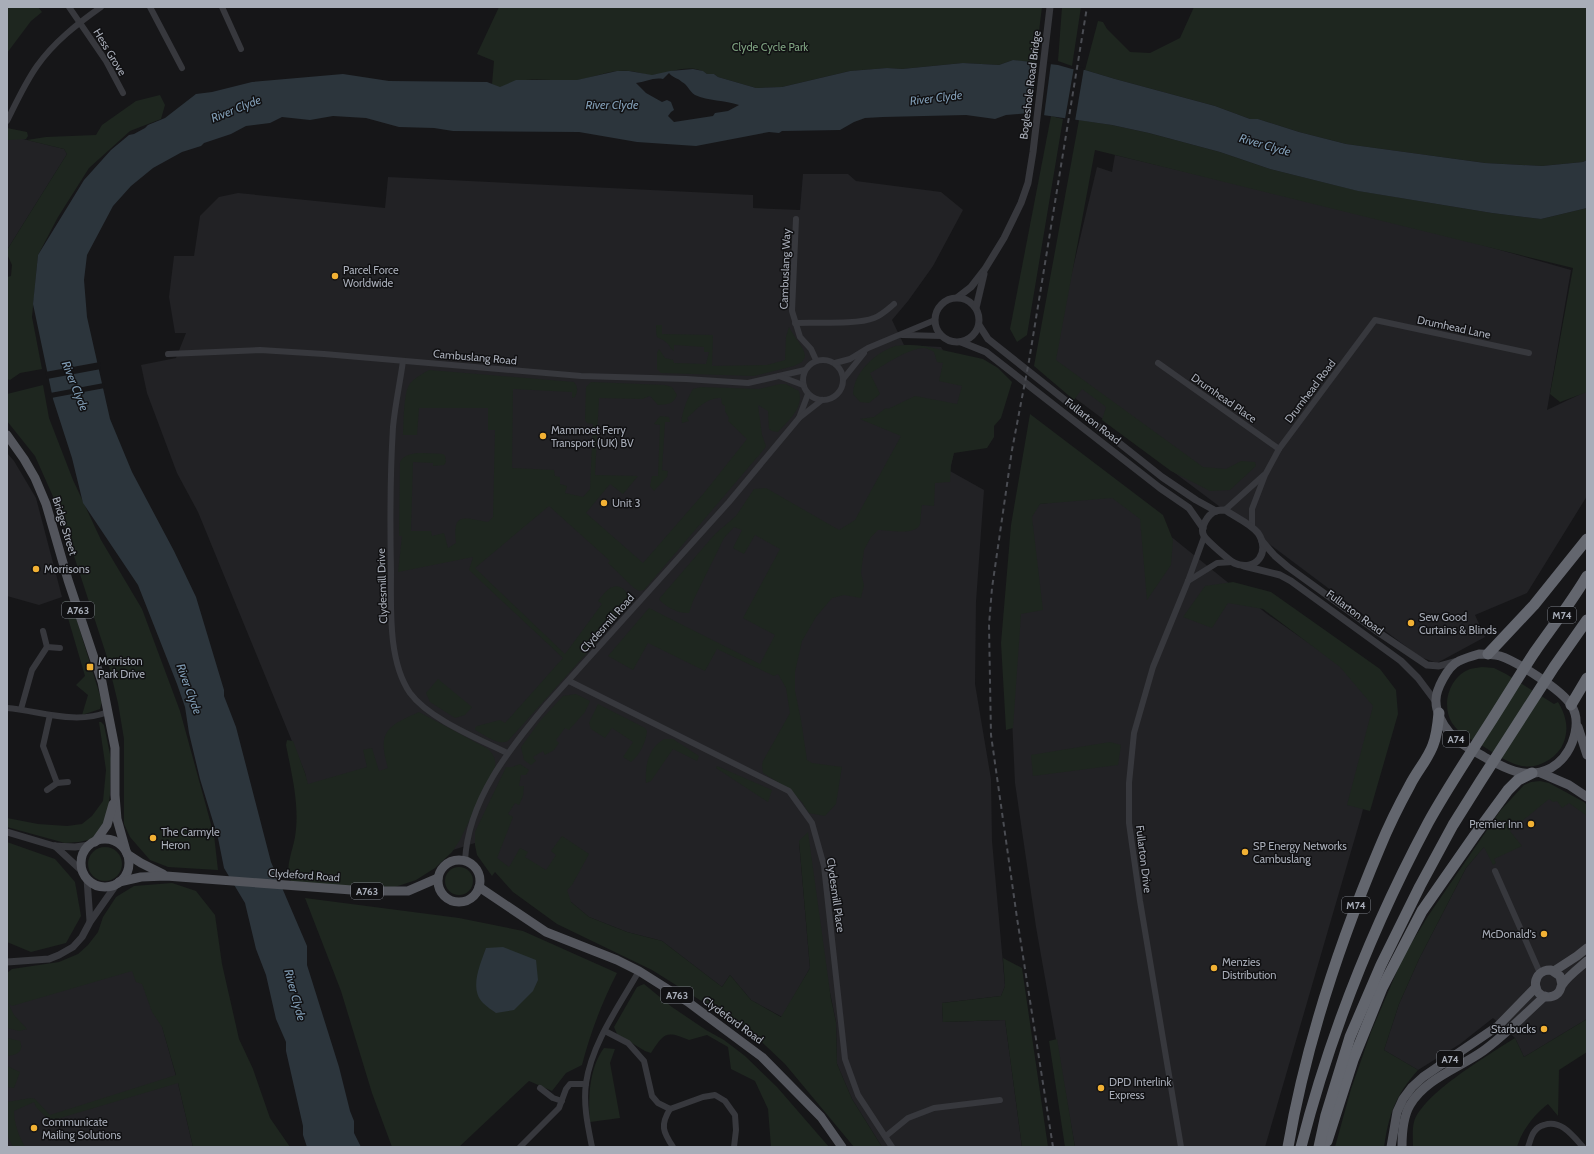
<svg xmlns="http://www.w3.org/2000/svg" width="1594" height="1154" viewBox="0 0 1594 1154" font-family="Cabin,sans-serif">
  <rect width="100%" height="100%" fill="#161618"/>
  <g fill="#222225">
    <path d="M7,135L64,149L67,154L7,250Z"/>
    <path d="M1115,155L1433,231L1571,270L1547,410L1587,391V496L1527,593L1475,615L1485,637L1437,663L1420,657L1047,377L1097,167L1112,172Z"/>
    <path d="M803,174H848L856,181L941,192L963,210L933,266L908,301L892,320L904,345L941,347L951,363L968,384L950,471L984,490L976,602L975,684L991,779L992,841L1005,986L1001,996L942,1003L943,1022L1005,1020L1022,1147H882L852,1099L837,1064L836,1022L799,841L810,968L782,1017L751,1000L730,975L722,987L662,941L627,932L589,917L571,902H554L475,843L437,855L325,877L305,773L198,512L177,473L147,393L141,365L176,358L186,333H175L169,297L174,256H194L200,216L219,197L238,193L385,208L388,177L753,195V208L800,210Z"/>
    <path d="M7,453L14,461L36,498L62,597L39,605L7,596Z"/>
    <path d="M1117,493L1267,614L1372,687L1386,720L1361,817L1265,1147H1075L1036,927L1015,783L1009,652L1020,507Z"/>
    <path d="M1550,791L1587,811V1019L1524,1057L1515,1038L1493,1018L1460,1044L1418,1070L1384,1050L1399,1004L1419,959L1466,868L1510,815Z"/>
    <path d="M145,966L178,1083L193,1147H7V989Z"/>
  </g>
  <g fill="#1e261f">
    <path d="M7,7H38L42,12L31,21L7,53Z"/>
    <path d="M499,7H1042L1035,63L1013,60L999,65L963,63L902,69L887,68L850,71L782,87L756,88L718,77L714,74H707C692,62 670,73 653,75C646,76 637,71 629,71C612,69 595,77 578,80C550,83 528,73 500,88L492,84L494,61L477,54Z"/>
    <path d="M1062,7H1081L1072,66L1058,61Z"/>
    <path d="M1194,7H1587V160L1583,162L1542,166L1485,163L1346,144L1299,132L1258,119H1250L1215,106L1115,79L1085,70L1098,21L1103,22L1107,29L1130,52L1150,53L1180,38Z"/>
    <path d="M160,95L165,105L161,119L130,131L89,168L58,217L38,255L32,317L42,369L20,373L10,380L7,379V277L11,276L12,265L7,254V250L67,154L64,149L27,140L46,137L96,135L102,125L136,101Z"/>
    <path d="M1051,116L1063,119L1027,335L1017,342L1010,329Z"/>
    <path d="M1079,120L1112,125L1149,133L1220,152L1270,169L1359,191L1492,213L1541,219L1587,208V392L1560,402L1550,394L1573,268L1095,150L1056,360L1203,467L1226,469L1241,461L1255,462L1256,466L1230,490L1210,491L1171,471L1102,420L1106,407L1082,389L1074,400L1034,366Z"/>
    <path d="M7,128L27,132L28,136L26,139L7,140Z"/>
    <path d="M656,325H662V334L713,335L712,366L767,365L785,360L786,337L789,327C793,336 806,349 805,357L802,362L794,366L754,376L661,373L657,369V353L659,349L665,358L673,360L674,363L706,364L709,352H704V347L674,345V351C670,348 670,346 667,343C658,334 656,344 656,325Z"/>
    <path d="M911,345L924,346L983,359L998,368L1012,382L1001,418L994,426V437L987,448L954,453L951,465L950,482L935,483L934,506L922,505C921,511 921,518 920,524C916,536 889,530 878,530L871,537L864,550L861,573L864,585L861,598L844,595L832,598L816,617L802,641L795,672V691L801,720L807,760L812,763L842,767L836,804L825,816L809,813L802,802L789,789L763,773L762,765L763,761L790,713L786,688L778,674L774,676L717,649L705,671L648,643L633,670L608,656L649,608L760,664L775,635L743,618L780,549L755,535L744,554L733,548L742,530L734,527L724,538L693,601L689,613C679,614 665,607 659,599L715,534L736,516L754,489L766,488L839,530L855,520L901,436L860,419L874,417L886,408L888,409L915,396L957,404L962,386L939,381L943,363L937,362L934,352C931,350 928,349 925,348C910,347 883,366 870,373L880,394L869,403L860,402L853,394C854,372 875,353 895,346C900,345 906,345 911,345Z"/>
    <path d="M429,370L574,382C578,387 578,391 575,397L572,398V392L513,389L512,468L554,470L555,476L560,477V484L567,486L565,493L583,497L590,489L593,424L587,423L585,420L586,387L591,382L665,385L672,387L677,395C673,405 667,404 658,405L650,396L642,399L599,398L595,475L638,476L623,494L610,484L586,513L643,563L704,493L747,439L728,421L729,418L725,411V406L722,404L721,398C706,398 698,408 687,418L689,421L682,423C680,416 689,395 693,389L701,387L759,389L780,384H786L799,391C804,408 788,421 778,432L772,431L769,429L768,411L758,405L762,435L766,446L765,448L644,590L639,591L634,588L608,563L610,561L549,506L475,568L565,654L602,604L598,601C604,594 611,582 622,588C627,592 629,596 631,602L629,606L508,741C498,746 485,735 475,730V728L477,726L500,720L505,723L563,658L469,570L473,557L398,572L402,536H399L400,462C406,449 431,454 443,454L445,456L446,462L444,465L433,466V463L413,462L411,531H431L432,536L444,533L448,548L456,543C452,511 464,518 488,522L493,517L495,430H488V408H419L417,435H403C404,423 403,396 409,385C414,378 422,374 429,370Z"/>
    <path d="M43,385L49,418L73,480L101,540L142,609L180,711L214,835L218,870L168,867L150,860L130,837L124,824V739L118,703L106,654L59,510L35,456L7,421V394Z"/>
    <path d="M1030,414L1163,515L1173,540L1171,565L1147,600L1140,519L1112,498L1040,504L1032,517L1043,610L1021,614L1013,728L1006,730L1001,643L1011,525Z"/>
    <path d="M660,416L669,417L670,422H665L662,470L668,471L667,477L654,491L650,486L652,476H658L660,425L654,424Z"/>
    <path d="M1233,582L1271,592L1380,669L1396,690L1398,714L1370,811L1347,805L1373,706L1340,667L1263,609L1228,603L1212,628L1183,617L1205,586Z"/>
    <path d="M63,601H69L73,608L102,702L100,709L82,715L88,695L76,685L85,676Z"/>
    <path d="M1482,667L1494,668L1506,674L1554,704L1558,702C1567,717 1570,732 1561,748C1557,754 1551,759 1545,762C1522,775 1501,757 1481,745C1471,739 1459,734 1452,723C1441,705 1449,677 1470,669C1473,668 1478,668 1482,667Z"/>
    <path d="M438,679L472,707L465,715L455,718L430,702L426,693Z"/>
    <path d="M576,694L590,701L585,712L569,730L565,728L556,740L559,743L554,750L545,755L543,751L533,757L536,761L531,765L524,760L521,747L540,721L563,696Z"/>
    <path d="M598,704L645,728L647,731C646,742 640,755 631,762L623,757L633,742L612,728L605,738L591,729L589,723Z"/>
    <path d="M419,712L488,749C494,755 496,759 495,767L460,840L452,852L435,868L416,880L395,887L371,889L292,882C283,872 293,850 295,837C300,806 292,776 286,745L287,740L293,741L305,773L308,784L367,767L363,750L372,748L379,771L388,768C377,732 387,726 419,712Z"/>
    <path d="M99,722H101L104,725L111,759L110,794L107,818L102,831L92,839L79,842L65,843L7,827V818L38,824L67,826L82,824L92,816L103,801L106,770Z"/>
    <path d="M664,739H673L699,756L697,761L673,749L651,781L646,783C645,765 648,749 664,739Z"/>
    <path d="M1110,742L1121,745L1118,765L1033,776L1031,755Z"/>
    <path d="M520,764L529,770L526,775H521L519,786H524L523,796L519,805L515,803L508,814L513,817L497,858L509,867L520,848L528,852L525,857L546,870L556,855L551,851L562,836L589,854L572,885L567,890L571,902L589,917L627,932L662,941L722,987L730,975L751,1000L781,1017L810,968L799,841L808,832L831,999L836,1022L837,1064L852,1099L882,1147H854L785,1064L746,1027L722,1014L652,970L557,924L513,892L495,872L492,876L477,855L475,845V832L506,767H512Z"/>
    <path d="M717,766L772,790L768,802L716,768Z"/>
    <path d="M1540,781L1549,783L1584,802L1587,805V816L1569,803L1562,808L1557,801L1553,802L1549,799L1510,831L1522,846L1494,859L1496,863L1493,865L1484,847L1466,868L1419,959L1399,1004L1384,1050L1418,1070C1395,1096 1389,1114 1384,1147H1335L1351,1089L1371,1032L1403,957L1428,916L1500,811L1524,785L1531,782Z"/>
    <path d="M7,842L55,859L75,882L81,916L66,943L31,952L7,942Z"/>
    <circle cx="105" cy="864" r="17"/>
    <circle cx="459" cy="881" r="14"/>
    <path d="M172,883L196,891L215,915L222,964L239,1039L253,1069L270,1118L290,1147H193L178,1083L50,1121L36,1107L34,1102L14,1111C14,1124 19,1136 25,1147H13L7,1135V1102L31,1098L35,1099L50,1115L176,1075L162,1027L152,1012L142,984L136,982L132,971L12,1006L8,1003L14,1015L27,1029L19,1031L7,1028V973L12,969L59,962L78,954L88,945L98,932L103,917L116,897L134,886Z"/>
    <path d="M305,898L459,918L523,931L617,973C602,1002 590,1034 582,1065L566,1073L552,1091L529,1081L459,1147H392L372,1093L341,991Z"/>
    <path d="M1003,958L1022,968L1048,1147H1022L1005,1020L943,1022L942,1003L1001,996L1005,986Z"/>
    <path d="M644,984L672,1007L706,1030L724,1040L745,1056L777,1087L829,1147H771L768,1109L755,1081L731,1069L728,1047L707,1035L689,1040C666,1030 664,1033 651,1053L645,1051L617,1034L614,1027L637,987Z"/>
    <path d="M1587,1019V1052L1559,1070L1558,1116L1548,1104C1534,1115 1522,1130 1517,1147H1413C1413,1140 1412,1129 1414,1122C1422,1094 1490,1054 1515,1038L1524,1057Z"/>
    <path d="M7,1038L20,1041C24,1052 17,1055 7,1056Z"/>
    <path d="M1057,1039L1075,1147H1065L1049,1041Z"/>
    <path d="M604,1048L615,1049L610,1063L620,1118L590,1122C588,1098 589,1068 604,1048Z"/>
    <path d="M7,1066L20,1072L14,1088L7,1087Z"/>
  </g>
  <g fill="#2c353c" fill-rule="evenodd">
    <path d="M1013,60L1058,65L1072,69L1085,70L1115,79L1215,106L1250,119H1258L1299,132L1346,144L1485,163L1542,166L1583,162L1587,160V208L1541,219L1492,213L1358,191L1270,169L1220,152L1149,133L1112,125L1029,113L1006,115L995,119L966,115L883,117L865,118L854,122L840,130L782,131L779,133L769,132L696,146L637,142L579,132L453,131L434,128L399,127L366,118L333,116L310,120L282,117L270,123L246,126L231,134L204,143L201,146L182,152L153,168L131,186L113,206L87,255L84,280L87,317L110,419L132,472L174,551L196,597L224,690V696L236,727L271,862L307,946V965L339,1067L350,1111L354,1121V1133L361,1147H307L303,1135V1126L286,1051V1042L276,1019L266,975L256,949L245,903L224,868L218,838L200,779L189,733L185,707L177,684L138,585L83,503L72,458L53,399L33,304L38,255L84,180L111,150L129,135L134,134L145,128L148,125L165,118L196,94L212,92L252,82L343,74L389,81L487,82L500,87L516,80H577L617,71H629L652,75L670,71L693,69L703,71L707,74H714L718,77L756,88L782,87L850,71L887,68L902,69L963,63L999,65ZM669,73C673,78 678,78 682,82C688,85 689,91 695,95C708,101 725,100 739,105L728,111L715,113L713,116L674,122L668,116L671,112L674,110L671,102L667,100L662,102L646,93L636,83C645,82 654,77 663,79Z"/>
    <path d="M503,947L536,960L538,980L533,991L514,1010L496,1013C492,1010 487,1007 483,1003C469,989 480,965 486,948Z"/>
  </g>
  <g fill="#161618">
    <path d="M1037,61L1051,63L1044,116L1031,115Z"/>
    <path d="M1074,67L1084,68L1075,121L1065,119Z"/>
    <path d="M100,362L101,369L47,379L45,372Z"/>
    <path d="M104,383L105,388L51,398L50,393Z"/>
  </g>
  <g fill="none" stroke-linecap="round" stroke-linejoin="round">
    <g stroke="#37383d" stroke-width="6">
      <path d="M69,7L106,61L123,93"/>
      <path d="M150,7L182,68"/>
      <path d="M222,7L241,49"/>
      <path d="M7,121C16,103 25,83 37,66C54,42 77,24 101,7"/>
      <path d="M796,219L792,311L800,337L811,349L816,360"/>
      <path d="M795,323C814,322 857,325 874,318C882,315 888,309 894,304"/>
      <path d="M902,335L942,336"/>
      <path d="M168,354L260,350L324,354L581,376L686,379L748,383L805,370"/>
      <circle cx="823" cy="380" r="20"/>
      <path d="M403,361C400,383 395,405 393,427C390,475 390,523 391,572C391,609 388,661 410,693C429,719 479,739 507,753"/>
      <path d="M835,363L850,359L868,348L935,320"/>
      <path d="M1158,363L1279,449"/>
      <path d="M779,376L803,385"/>
      <path d="M844,378L864,353"/>
      <path d="M799,418L808,394"/>
      <path d="M1225,510L1264,475"/>
      <path d="M1252,527V509L1265,475L1279,449L1375,320L1529,353"/>
      <path d="M1188,581L1217,563L1233,562"/>
      <path d="M43,631L47,647L60,648"/>
      <path d="M569,681L789,791L812,823L824,866L845,1059L858,1095L892,1147"/>
      <path d="M7,708C41,711 74,725 108,712"/>
      <path d="M21,709L32,670L47,647"/>
      <path d="M50,715L43,746L57,783"/>
      <path d="M47,790L57,783L68,782"/>
      <path d="M465,861C468,800 509,749 547,704L729,502L799,418L822,400"/>
      <path d="M1495,871L1540,973"/>
      <path d="M605,1031L628,1043L644,1061L652,1096L658,1103L670,1109L703,1097L715,1095L725,1101L735,1115L736,1130L734,1147"/>
      <path d="M540,1088L553,1098L562,1101"/>
      <path d="M670,1109C660,1125 663,1132 673,1147"/>
      <path d="M886,1136L908,1118L934,1108L1000,1100"/>
      <path d="M520,1147L559,1108L566,1089L570,1084H586"/>
      <path d="M592,1147C588,1127 583,1105 586,1083C592,1043 619,1006 639,971"/>
      <path d="M1181,1147L1140,901L1129,823V783L1134,733L1153,667L1188,581L1204,537"/>
      <path d="M1528,1147C1530,1142 1531,1136 1534,1132C1536,1129 1540,1126 1544,1125C1561,1119 1573,1136 1583,1147"/>
    </g>
    <g stroke="#37383d" stroke-width="7">
      <path d="M958,297L971,287L985,269L1004,238L1021,203L1028,183L1033,152L1050,7"/>
      <circle cx="957" cy="320" r="22"/>
      <path d="M976,308L984,274"/>
      <path d="M979,325L988,339L1162,477L1196,500L1216,511"/>
      <path d="M961,342L986,352L1160,488L1189,508L1203,528"/>
      <path d="M1225,510C1235,517 1250,523 1258,533C1271,552 1256,573 1234,563C1229,560 1207,541 1204,536C1199,528 1208,514 1216,511C1218,510 1222,510 1225,510Z"/>
      <path d="M1262,541L1275,556L1288,567L1375,630L1427,665L1439,666L1457,661"/>
      <path d="M1244,566L1280,575L1291,581L1401,661L1418,678L1436,702"/>
      <path d="M7,832L54,846L75,847L90,845"/>
      <path d="M55,846L83,872"/>
      <path d="M87,879L90,921"/>
      <path d="M7,962L49,959L59,955L73,947L82,937L90,922L116,885"/>
    </g>
    <g stroke="#53555c" stroke-width="9">
      <path d="M7,435L24,459L35,478L46,504L68,580L102,682L115,748V795L117,819L126,851"/>
      <path d="M1479,654C1486,654 1492,654 1500,656C1516,661 1562,690 1571,705C1579,717 1577,730 1572,743C1568,753 1561,762 1551,768C1527,780 1508,770 1486,758C1473,750 1458,744 1449,732C1443,725 1436,712 1436,702C1435,690 1448,666 1459,661C1465,658 1472,656 1479,654Z"/>
      <path d="M1578,727L1587,755"/>
      <path d="M1541,773L1569,785L1587,797"/>
      <circle cx="105" cy="863" r="24"/>
      <path d="M95,842L107,825L113,804"/>
      <path d="M127,854L141,863L163,874"/>
      <circle cx="459" cy="881" r="21"/>
      <path d="M119,882L141,877L166,876L365,891H408L438,878"/>
      <path d="M479,887L546,932L617,960L639,971L688,1002L762,1057L821,1117L842,1147"/>
      <path d="M1554,971L1577,956L1587,948"/>
      <path d="M1562,985L1560,976L1551,970C1532,969 1530,995 1547,997C1551,997 1555,996 1558,993C1561,990 1560,988 1562,985C1568,976 1579,968 1587,961"/>
      <path d="M1391,1147L1397,1112L1403,1099L1412,1087L1423,1077L1498,1026L1536,987"/>
      <path d="M1402,1147C1402,1134 1403,1117 1410,1105C1425,1079 1459,1068 1483,1051C1505,1035 1524,1015 1545,996"/>
    </g>
    <g stroke="#63666e" stroke-width="11">
      <path d="M1488,654L1534,605L1587,539"/>
      <path d="M1571,705L1587,678"/>
      <path d="M1327,1141L1353,1060L1382,988L1422,911L1475,835L1508,790L1518,780L1532,773"/>
      <path d="M1288,1147C1306,1043 1339,944 1380,847C1389,825 1399,805 1410,785C1417,771 1428,759 1433,745C1437,735 1438,724 1439,713"/>
      <path d="M1301,1147C1330,1034 1373,926 1428,823C1445,792 1465,762 1484,732C1501,706 1517,679 1534,653C1552,627 1571,603 1587,576"/>
      <path d="M1319,1147L1326,1115L1350,1037L1381,965L1420,886L1453,825L1480,782L1554,667L1587,620"/>
    </g>
    <path stroke="#4a4c52" stroke-width="2" stroke-dasharray="5 4" stroke-linecap="butt" d="M1053,1147L1017,918L991,735L989,625L992,588L1012,450L1029,361L1087,7"/>
  </g>
  <g fill="#f2b134" stroke="#111113" stroke-width="1.5">
    <circle cx="335" cy="276" r="4"/>
    <circle cx="543" cy="436" r="4"/>
    <circle cx="604" cy="503" r="4"/>
    <circle cx="36" cy="569" r="4"/>
    <circle cx="1411" cy="623" r="4"/>
    <rect x="86" y="663" width="8" height="8" rx="2"/>
    <circle cx="1531" cy="824" r="4"/>
    <circle cx="153" cy="838" r="4"/>
    <circle cx="1245" cy="852" r="4"/>
    <circle cx="1544" cy="934" r="4"/>
    <circle cx="1214" cy="968" r="4"/>
    <circle cx="1544" cy="1029" r="4"/>
    <circle cx="1101" cy="1088" r="4"/>
    <circle cx="34" cy="1128" r="4"/>
  </g>
  <g text-anchor="middle" stroke-width="3" stroke-linejoin="round" paint-order="stroke">
    <g fill="#111113" stroke="#7b7e86" stroke-width="1">
      <rect x="62" y="602" width="32" height="16" rx="3"/>
      <rect x="1548" y="607" width="28" height="16" rx="3"/>
      <rect x="1443" y="731" width="26" height="16" rx="3"/>
      <rect x="351" y="883" width="32" height="16" rx="3"/>
      <rect x="1342" y="897" width="28" height="16" rx="3"/>
      <rect x="661" y="987" width="32" height="16" rx="3"/>
      <rect x="1437" y="1051" width="26" height="16" rx="3"/>
    </g>
    <g font-size="10" font-weight="bold" fill="#a8adb8">
      <text x="78" y="614">A763</text>
      <text x="1562" y="619">M74</text>
      <text x="1456" y="743">A74</text>
      <text x="367" y="895">A763</text>
      <text x="1356" y="909">M74</text>
      <text x="677" y="999">A763</text>
      <text x="1450" y="1063">A74</text>
    </g>
    <g font-size="11" fill="#7fa381" stroke="#111113">
      <text x="770" y="51">Clyde Cycle Park</text>
    </g>
    <g font-size="11" fill="#a8adb8" stroke="#111113">
      <text transform="translate(110 52) rotate(59)" y="4">Hess Grove</text>
      <text transform="translate(1030 85) rotate(-83)" y="4">Bogleshole Road Bridge</text>
      <text transform="translate(785 269) rotate(-88)" y="4">Cambuslang Way</text>
      <text transform="translate(1454 327) rotate(12)" y="4">Drumhead Lane</text>
      <text transform="translate(475 357) rotate(5)" y="4">Cambuslang Road</text>
      <text transform="translate(1310 391) rotate(-53)" y="4">Drumhead Road</text>
      <text transform="translate(1224 398) rotate(35)" y="4">Drumhead Place</text>
      <text transform="translate(1093 421) rotate(38)" y="4">Fullarton Road</text>
      <text transform="translate(65 526) rotate(73)" y="4">Bridge Street</text>
      <text transform="translate(382 586) rotate(-92)" y="4">Clydesmill Drive</text>
      <text transform="translate(1355 612) rotate(36)" y="4">Fullarton Road</text>
      <text transform="translate(607 623) rotate(-48)" y="4">Clydesmill Road</text>
      <text transform="translate(1144 859) rotate(83)" y="4">Fullarton Drive</text>
      <text transform="translate(304 875) rotate(4)" y="4">Clydeford Road</text>
      <text transform="translate(836 895) rotate(82)" y="4">Clydesmill Place</text>
      <text transform="translate(733 1020) rotate(36)" y="4">Clydeford Road</text>
    </g>
    <g font-size="11" fill="#a8adb8" stroke="#111113" text-anchor="start">
      <text x="343" y="274">Parcel Force<tspan x="343" dy="13">Worldwide</tspan></text>
      <text x="551" y="434">Mammoet Ferry<tspan x="551" dy="13">Transport (UK) BV</tspan></text>
      <text x="612" y="507">Unit 3</text>
      <text x="44" y="573">Morrisons</text>
      <text x="1419" y="621">Sew Good<tspan x="1419" dy="13">Curtains &amp; Blinds</tspan></text>
      <text x="98" y="665">Morriston<tspan x="98" dy="13">Park Drive</tspan></text>
      <text x="1523" y="828" text-anchor="end">Premier Inn</text>
      <text x="161" y="836">The Carmyle<tspan x="161" dy="13">Heron</tspan></text>
      <text x="1253" y="850">SP Energy Networks<tspan x="1253" dy="13">Cambuslang</tspan></text>
      <text x="1536" y="938" text-anchor="end">McDonald's</text>
      <text x="1222" y="966">Menzies<tspan x="1222" dy="13">Distribution</tspan></text>
      <text x="1536" y="1033" text-anchor="end">Starbucks</text>
      <text x="1109" y="1086">DPD Interlink<tspan x="1109" dy="13">Express</tspan></text>
      <text x="42" y="1126">Communicate<tspan x="42" dy="13">Mailing Solutions</tspan></text>
    </g>
    <g font-size="12" font-style="italic" fill="#7f9bb3" stroke="#111113">
      <text transform="translate(936 98) rotate(-7)" y="4">River Clyde</text>
      <text x="612" y="109">River Clyde</text>
      <text transform="translate(236 109) rotate(-22)" y="4">River Clyde</text>
      <text transform="translate(1265 145) rotate(16)" y="4">River Clyde</text>
      <text transform="translate(75 386) rotate(68)" y="4">River Clyde</text>
      <text transform="translate(189 689) rotate(70)" y="4">River Clyde</text>
      <text transform="translate(295 995) rotate(75)" y="4">River Clyde</text>
    </g>
  </g>
  <rect width="1594" height="1154" fill="none" stroke="#a8adb8" stroke-width="16"/>
</svg>
